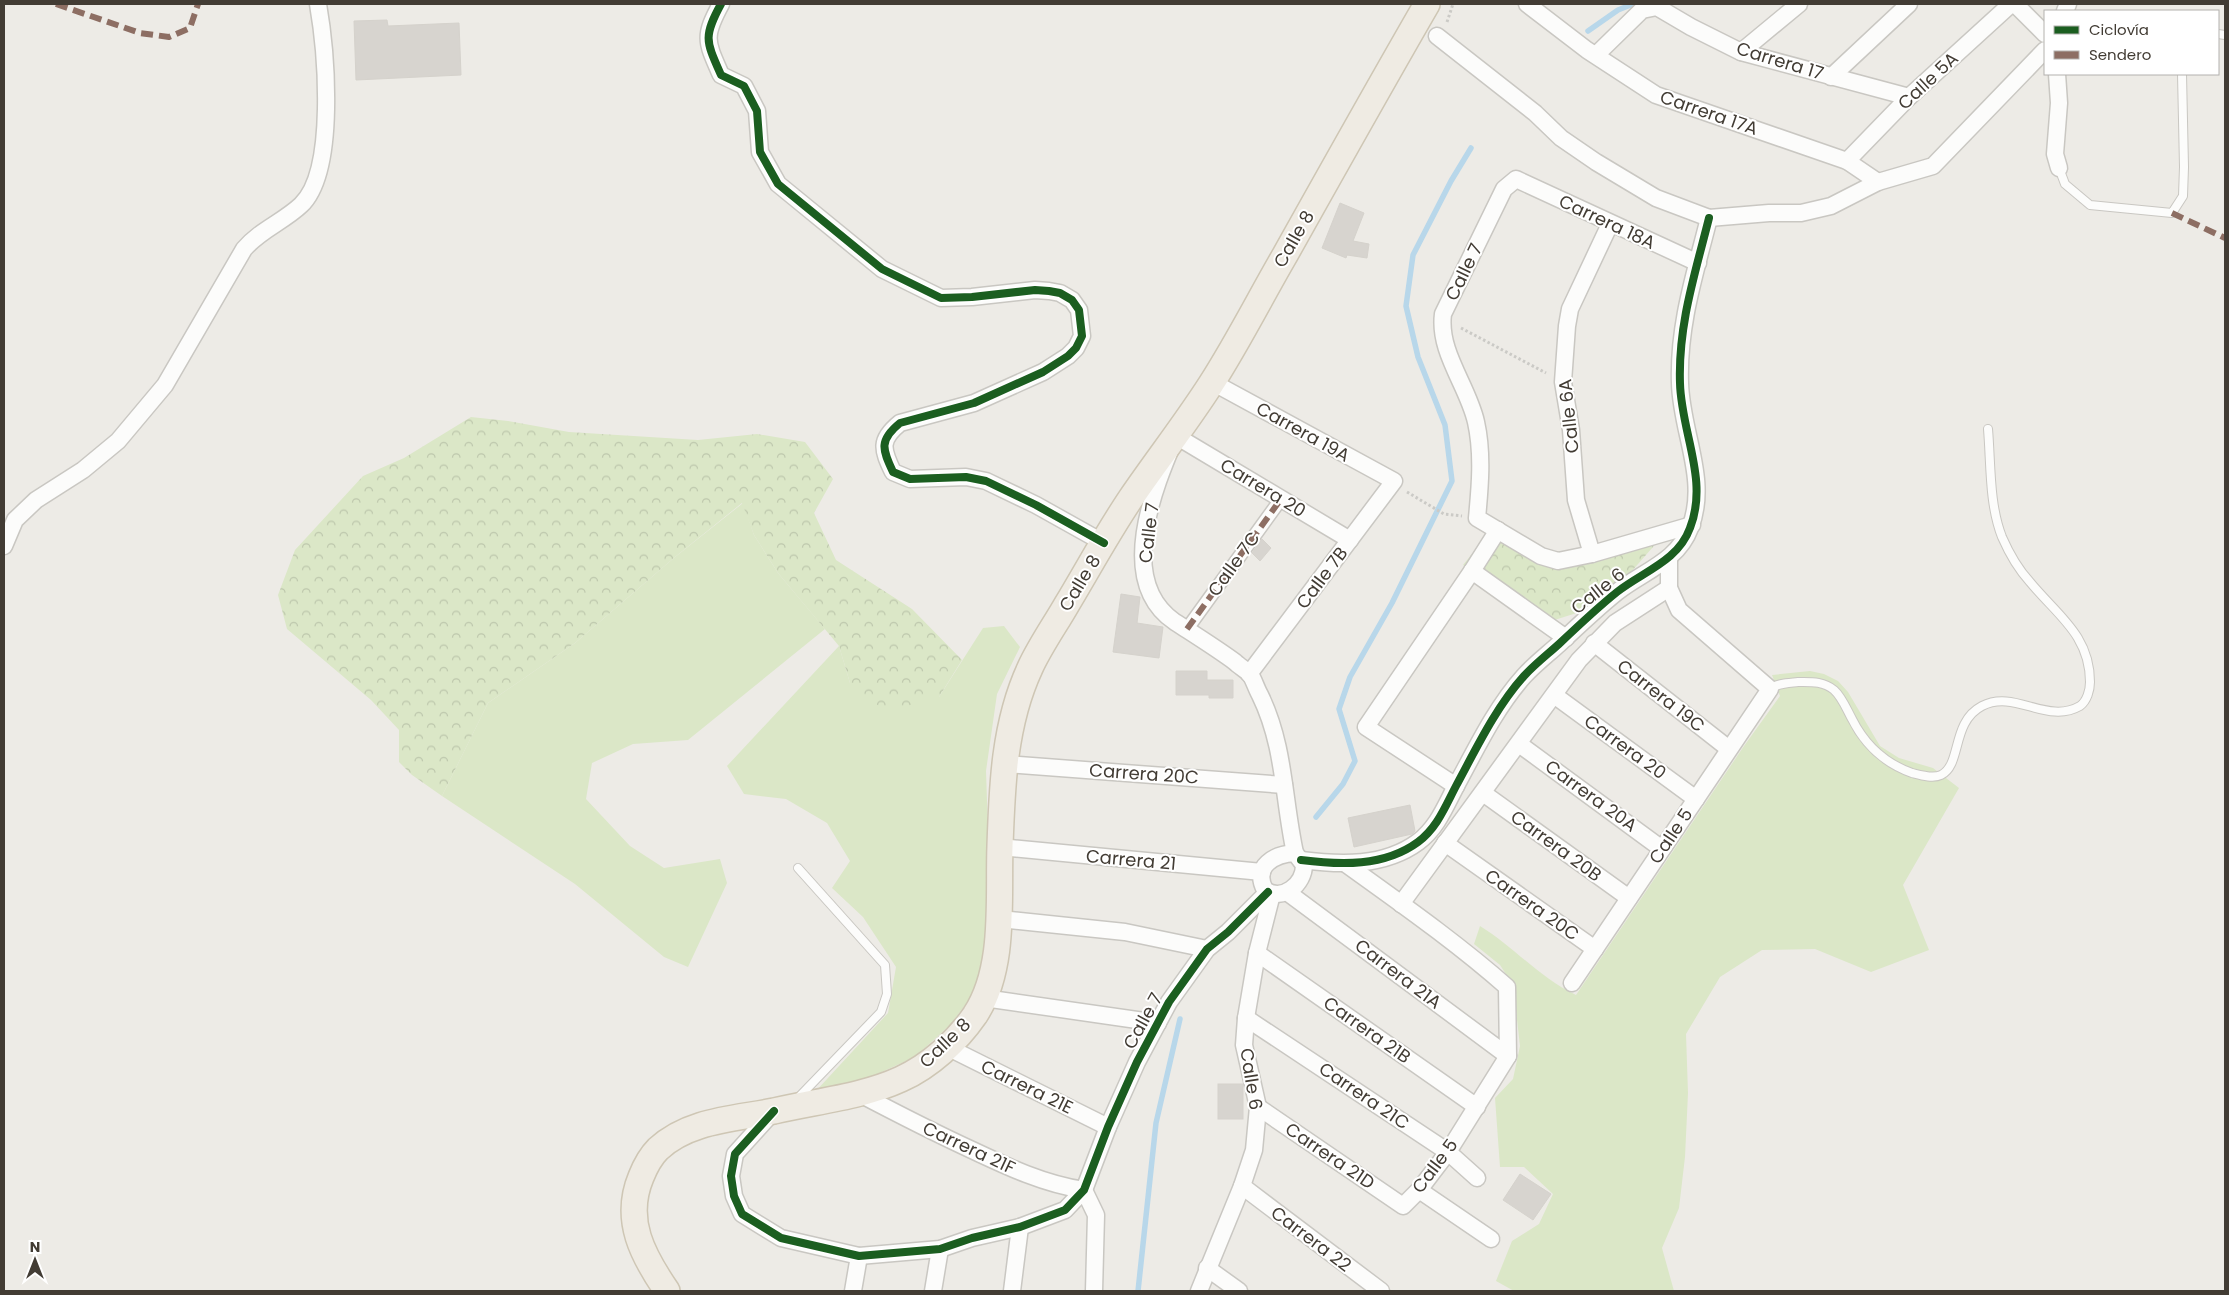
<svg xmlns="http://www.w3.org/2000/svg" width="2229" height="1295" viewBox="0 0 2229 1295" font-family="Poppins,sans-serif">
  <defs>
    <pattern id="forest-crowns" width="20" height="18" patternUnits="userSpaceOnUse" patternTransform="scale(1.25)"><rect width="20" height="18" fill="#dbe7c7"/><path d="M2 6a3 3 0 1 1 6 0M12 15a3 3 0 1 1 6 0" fill="none" stroke="#bdc7ac"/></pattern>
  </defs>
  <rect width="100%" height="100%" fill="#edebe6"/>
  <g fill="#dbe7c7">
    <path d="M743,503L754,535L778,573L825,629L688,740L633,744L592,763L586,799L630,846L664,868L720,859L727,883L688,967L664,957L575,884L442,796L488,703L575,643L675,557Z"/>
    <path d="M1004,626L1020,647L997,694L986,771L989,860V934L978,988L950,1025L915,1057L866,1079L815,1092L888,1013L896,967L863,917L832,888L850,861L827,823L786,799L744,794L727,766L839,646L850,683L939,697L983,628Z"/>
    <path d="M1810,671L1824,674L1838,681L1848,692L1880,746L1899,758L1933,768L1959,788L1903,885L1929,950L1871,972L1815,949L1762,950L1720,977L1686,1034L1688,1093L1685,1157L1679,1208L1662,1248L1674,1291H1514L1496,1281L1512,1241L1539,1224L1553,1194L1524,1167H1500L1495,1098L1513,1079L1520,1046L1513,985L1500,965L1474,944L1480,926C1514,947 1540,978 1576,995L1744,746L1780,696L1772,675Z"/>
  </g>
  <g fill="url(#forest-crowns)">
    <path d="M471,417L508,421L569,432L698,440L757,434L805,442L833,479L814,513L836,560L912,609L962,660L939,697L886,712L850,683L839,646L778,573L754,535L742,503L675,557L575,643L488,703L442,796L412,775L399,762V730L371,700L287,629L278,595L295,550L363,476L404,458Z"/>
    <path d="M1489,533L1543,564L1660,539L1602,605L1545,623L1531,611L1463,565Z"/>
  </g>
  <g fill="none" stroke-linecap="round" stroke-linejoin="round">
    <g stroke="#b8d7ea" stroke-width="5.5">
      <path d="M1588,31L1618,10L1633,4"/>
      <path d="M1316,817L1343,784L1355,761L1339,709L1350,677L1392,603L1452,481L1445,425L1418,357L1406,306L1413,255L1451,181L1471,148"/>
      <path d="M1138,1291L1156,1123L1180,1019"/>
    </g>
  </g>
  <g fill="#d7d4cf" stroke="#d5d2cc">
    <path d="M387,20L388,26L459,23L461,75L356,80L354,21Z"/>
    <path d="M1340,203L1364,213L1353,241L1369,244L1367,258L1347,255L1346,258L1322,248Z"/>
    <path d="M1262,539L1271,548L1260,561L1252,553Z"/>
    <path d="M1121,594L1140,597L1137,623L1163,627L1159,658L1113,652Z"/>
    <path d="M1176,671H1207V680H1233V698H1209V695H1176Z"/>
    <path d="M1410,805L1415,831L1412,834L1354,847L1348,818Z"/>
    <rect x="1218" y="1084" width="25" height="35"/>
    <path d="M1520,1174L1551,1194L1533,1220L1503,1200Z"/>
  </g>
  <g fill="none" stroke-linecap="round" stroke-linejoin="round">
    <g stroke="#c9c7c2" stroke-width="10">
      <g id="service">
        <path d="M2218,34L2225,35"/>
        <path d="M2059,168L2065,184L2090,205L2172,213L2183,196L2184,167L2182,74"/>
        <path d="M1770,689C1777,683 1789,683 1798,682C1811,682 1823,681 1834,690C1842,697 1847,710 1852,719C1865,745 1884,763 1912,773C1920,775 1933,779 1941,775C1962,765 1951,722 1982,706C2015,689 2047,725 2080,706C2087,701 2090,690 2090,682C2090,635 2057,615 2030,582C2018,569 2009,553 2002,537C1989,504 1991,464 1988,429"/>
        <path d="M798,1098L881,1012L887,994L885,965L798,868"/>
      </g>
    </g>
    <g stroke="#c9c7c2" stroke-width="15">
      <path id="pedestrian" d="M1187,629L1281,499"/>
    </g>
    <g stroke="#c9c7c2" stroke-width="19">
      <g id="minor">
        <path d="M721,4C703,37 706,41 721,75L744,86L757,111L760,152L778,184L882,269L941,298L972,297L1035,290L1049,291L1060,293L1072,300L1079,310L1082,336L1076,348L1068,356L1043,372L974,403L900,423C879,440 882,449 893,472L910,479L966,477L986,481L1036,505L1104,543"/>
        <path d="M1527,4L1587,50L1656,95L1847,161L1878,182"/>
        <path d="M2015,4L2045,34"/>
        <path d="M2065,11L2068,4"/>
        <path d="M1437,36L1535,113L1561,138L1596,162L1656,198L1709,218L1769,213H1801L1831,206L1878,182L1933,166L2045,50"/>
        <path d="M1741,52L1799,4"/>
        <path d="M1596,55L1642,10L1657,7L1691,27L1741,52L1909,97"/>
        <path d="M2057,74L2059,103L2055,154L2059,168"/>
        <path d="M1831,77L1909,4"/>
        <path d="M1847,161L1909,97L2011,4"/>
        <path d="M1212,382L1394,481L1249,674"/>
        <path d="M1692,525L1592,554L1558,561L1541,556L1477,518C1480,487 1483,453 1476,422C1468,386 1438,352 1443,314L1504,189L1516,179L1698,263"/>
        <path d="M4,546L15,520L36,500L83,470L118,441L165,385L244,249C260,230 283,222 301,205C337,171 326,50 318,4"/>
        <path d="M1592,554L1576,500L1571,430L1563,382L1567,326L1570,309L1610,224"/>
        <path d="M1472,571L1566,638"/>
        <path d="M1594,643L1729,749"/>
        <path d="M1554,695L1696,799"/>
        <path d="M1519,744L1662,849"/>
        <path d="M1005,764L1284,785"/>
        <path d="M1456,786L1366,727L1472,571L1498,530"/>
        <path d="M1483,793L1629,898"/>
        <path d="M1445,843L1595,949"/>
        <path d="M1000,847L1262,872"/>
        <path d="M1295,853C1283,798 1285,746 1260,695C1256,688 1254,680 1250,674C1246,670 1239,666 1235,662C1216,648 1195,635 1175,622C1115,581 1154,488 1176,436L1350,540"/>
        <path d="M1295,853L1304,865C1304,884 1283,902 1265,890C1252,866 1275,854 1295,853Z"/>
        <path d="M1301,860C1340,865 1384,867 1418,842C1437,828 1445,807 1456,786C1476,749 1496,707 1524,676C1535,664 1548,654 1559,644C1578,626 1597,608 1617,592C1644,571 1678,561 1690,528C1709,480 1681,432 1680,383C1678,325 1695,274 1709,218"/>
        <path d="M1287,892L1508,1056"/>
        <path d="M1401,904L1579,660L1615,623L1669,588"/>
        <path d="M1000,919L1125,932L1207,949"/>
        <path d="M1257,953L1477,1107"/>
        <path d="M1572,983L1770,689L1679,610L1669,588V558"/>
        <path d="M984,998L1158,1023"/>
        <path d="M1246,1018L1448,1152L1477,1178"/>
        <path d="M947,1047L1108,1127"/>
        <path d="M858,1093C896,1113 933,1132 972,1150C1008,1167 1044,1184 1084,1190"/>
        <path d="M1258,1107L1403,1206L1419,1190L1448,1152L1508,1056L1507,987C1456,942 1400,903 1346,864"/>
        <path d="M773,1112L735,1154L731,1176L734,1196L742,1214L781,1238L859,1256L940,1249L972,1238L1020,1227L1065,1210L1084,1190L1108,1127L1137,1062L1169,1002L1207,949L1228,932L1268,892"/>
        <path d="M1242,1186L1381,1291"/>
        <path d="M1084,1190L1096,1215L1094,1291"/>
        <path d="M1419,1190L1491,1239"/>
        <path d="M1207,1268L1239,1291"/>
        <path d="M853,1291L859,1256"/>
        <path d="M933,1291L940,1249"/>
        <path d="M1012,1291L1020,1227"/>
        <path d="M1199,1291L1242,1186L1254,1150L1258,1107L1244,1045L1246,1018L1257,953L1272,894"/>
      </g>
    </g>
    <g stroke="#cec6b4" stroke-width="28">
      <path id="primary" d="M667,1291C643,1256 623,1220 641,1177C645,1167 650,1157 658,1149C689,1120 735,1119 774,1111C816,1101 862,1097 901,1079C930,1066 957,1041 975,1015C1006,968 998,899 1000,846C1002,786 1004,724 1030,668C1040,646 1055,625 1067,604C1088,569 1108,532 1131,498C1157,460 1186,423 1211,384C1238,342 1260,298 1285,255C1332,171 1379,87 1427,4"/>
    </g>
    <g stroke="#cbcac6" stroke-width="3" stroke-dasharray="2.5 2.5" stroke-linecap="butt">
      <path d="M1447,22L1453,4"/>
      <path d="M1461,328L1546,373"/>
      <path d="M1407,492L1444,514L1462,516"/>
    </g>
    <use href="#service" stroke="#fcfcfb" stroke-width="8"/>
    <use href="#pedestrian" stroke="#fcfcfb" stroke-width="12"/>
    <use href="#minor" stroke="#fcfcfb" stroke-width="16"/>
    <use href="#primary" stroke="#efebe3" stroke-width="25"/>
    <g stroke="#8d6e63" stroke-width="6" stroke-dasharray="12 6" stroke-linecap="butt">
      <path d="M56,4L140,33L169,37L190,28L198,4"/>
      <path d="M2172,213L2225,238"/>
      <path d="M1187,629L1281,499"/>
    </g>
    <g stroke="#fff" stroke-width="11">
      <g id="cycleway">
        <path d="M721,4C703,37 706,41 721,75L744,86L757,111L760,152L778,184L882,269L941,298L972,297L1035,290L1049,291L1060,293L1072,300L1079,310L1082,336L1076,348L1068,356L1043,372L974,403L900,423C879,440 882,449 893,472L910,479L966,477L986,481L1036,505L1104,543"/>
        <path d="M1301,860C1340,865 1384,867 1418,842C1437,828 1445,807 1456,786C1476,749 1496,707 1524,676C1535,664 1548,654 1559,644C1578,626 1597,608 1617,592C1644,571 1678,561 1690,528C1709,480 1681,432 1680,383C1678,325 1695,274 1709,218"/>
        <path d="M774,1111L735,1154L731,1176L734,1196L742,1214L781,1238L859,1256L940,1249L972,1238L1020,1227L1065,1210L1084,1190L1108,1127L1137,1062L1169,1002L1207,949L1228,932L1268,892"/>
      </g>
    </g>
    <use href="#cycleway" stroke="#1b5e20" stroke-width="8"/>
  </g>
  <g text-anchor="middle" stroke-width="4" stroke-linejoin="round" paint-order="stroke">
    <g font-size="18" fill="#423c34" stroke="#fff">
      <text transform="translate(1780 61) rotate(17)" y="6">Carrera 17</text>
      <text transform="translate(1928 81) rotate(-43)" y="6">Calle 5A</text>
      <text transform="translate(1709 113) rotate(19)" y="6">Carrera 17A</text>
      <text transform="translate(1607 222) rotate(25)" y="6">Carrera 18A</text>
      <text transform="translate(1294 239) rotate(-60)" y="6">Calle 8</text>
      <text transform="translate(1464 272) rotate(-64)" y="6">Calle 7</text>
      <text transform="translate(1569 416) rotate(-96)" y="6">Calle 6A</text>
      <text transform="translate(1303 432) rotate(29)" y="6">Carrera 19A</text>
      <text transform="translate(1263 488) rotate(31)" y="6">Carrera 20</text>
      <text transform="translate(1149 533) rotate(-83)" y="6">Calle 7</text>
      <text transform="translate(1234 564) rotate(-54)" y="6">Calle 7C</text>
      <text transform="translate(1322 578) rotate(-53)" y="6">Calle 7B</text>
      <text transform="translate(1080 583) rotate(-59)" y="6">Calle 8</text>
      <text transform="translate(1598 591) rotate(-38)" y="6">Calle 6</text>
      <text transform="translate(1661 696) rotate(38)" y="6">Carrera 19C</text>
      <text transform="translate(1625 747) rotate(36)" y="6">Carrera 20</text>
      <text transform="translate(1144 774) rotate(4)" y="6">Carrera 20C</text>
      <text transform="translate(1591 796) rotate(36)" y="6">Carrera 20A</text>
      <text transform="translate(1671 836) rotate(-56)" y="6">Calle 5</text>
      <text transform="translate(1556 846) rotate(36)" y="6">Carrera 20B</text>
      <text transform="translate(1131 860) rotate(5)" y="6">Carrera 21</text>
      <text transform="translate(1532 905) rotate(35)" y="6">Carrera 20C</text>
      <text transform="translate(1398 974) rotate(37)" y="6">Carrera 21A</text>
      <text transform="translate(1143 1021) rotate(-61)" y="6">Calle 7</text>
      <text transform="translate(1367 1030) rotate(35)" y="6">Carrera 21B</text>
      <text transform="translate(945 1043) rotate(-44)" y="6">Calle 8</text>
      <text transform="translate(1251 1079) rotate(81)" y="6">Calle 6</text>
      <text transform="translate(1027 1087) rotate(26)" y="6">Carrera 21E</text>
      <text transform="translate(1364 1096) rotate(34)" y="6">Carrera 21C</text>
      <text transform="translate(969 1148) rotate(25)" y="6">Carrera 21F</text>
      <text transform="translate(1330 1156) rotate(34)" y="6">Carrera 21D</text>
      <text transform="translate(1435 1166) rotate(-53)" y="6">Calle 5</text>
      <text transform="translate(1311 1239) rotate(37)" y="6">Carrera 22</text>
    </g>
  </g>
  <rect width="2229" height="1295" fill="none" stroke="#423c34" stroke-width="10"/>
  <rect x="2044" y="10" width="175" height="65" fill="#ffffff" stroke="#b3b1ae"/>
  <rect x="2054" y="26" width="25" height="8" fill="#1b5e20" stroke="#b3b1ae"/>
  <text x="2089" y="35" font-size="15" fill="#423c34">Ciclovía</text>
  <rect x="2054" y="51" width="25" height="8" fill="#8d6e63" stroke="#b3b1ae"/>
  <text x="2089" y="60" font-size="15" fill="#423c34">Sendero</text>
  <g transform="translate(35 1260)" stroke="#ffffff" stroke-width="4" paint-order="stroke">
  <path d="M0-4L9 19L0 12L-9 19Z" fill="#423c34"/>
  <text y="-8" font-size="14" font-weight="bold" text-anchor="middle" fill="#423c34">N</text>
  </g>
</svg>
